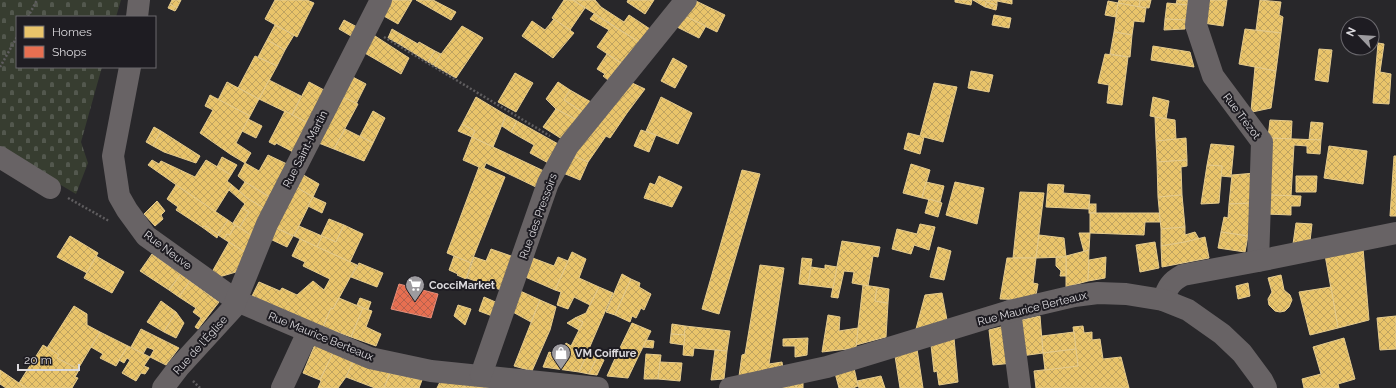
<svg xmlns="http://www.w3.org/2000/svg" width="1396" height="388" viewBox="0 0 1396 388" font-family="Raleway,sans-serif">
  <defs>
    <pattern id="cemetery-stones" width="16" height="16" patternUnits="userSpaceOnUse"><rect width="16" height="16" fill="#373d30"/><path d="M2 7V4a2 2 0 0 1 4 0v3zM10 15v-3a2 2 0 0 1 4 0v3z" fill="#53584e"/></pattern>
    <pattern id="homes-cross-hatch" width="8" height="8" patternUnits="userSpaceOnUse"><rect width="8" height="8" fill="#e9c46a"/><path d="M0 0l8 8M0 8l8-8" fill="none" stroke="#bfa360"/></pattern>
    <pattern id="shops-cross-hatch" width="8" height="8" patternUnits="userSpaceOnUse"><rect width="8" height="8" fill="#e76f51"/><path d="M0 0l8 8M0 8l8-8" fill="none" stroke="#b6614d"/></pattern>
  </defs>
  <rect width="100%" height="100%" fill="#28272a"/>
  <path fill="url(#cemetery-stones)" d="M0,0H121L116,17H17V67H102L81,142L88,163L76,194L0,149Z"/>
  <g fill="url(#homes-cross-hatch)" stroke="#e5cb8d">
    <path d="M172,0H181L177,8L170,4Z"/>
    <path d="M275,0H307L314,3L297,37L265,19Z"/>
    <path d="M390,0H412L398,24L382,15Z"/>
    <path d="M416,0H433L456,12L451,20Z"/>
    <path d="M564,0H573L585,8L570,30L552,18Z"/>
    <path d="M573,0H595L601,7L624,22L629,15L650,29L639,42Z"/>
    <path d="M628,0H654L645,14L627,2Z"/>
    <path d="M955,0H972L971,5L955,2Z"/>
    <path d="M973,0H1012V4L997,1V5L986,2L985,7Z"/>
    <path d="M1119,0H1140L1139,7L1118,3Z"/>
    <path d="M1140,0H1151L1149,8L1139,7Z"/>
    <path d="M1177,0H1188V5L1176,4Z"/>
    <path d="M1206,0H1227L1223,26L1203,23Z"/>
    <path d="M1260,0L1281,2L1279,15L1283,17L1281,33L1256,30Z"/>
    <path d="M696,1L725,15L717,32L684,16Z"/>
    <path d="M1108,1L1118,3L1116,17L1105,15Z"/>
    <path d="M986,2L997,5L996,10L985,7Z"/>
    <path d="M1118,3L1146,8L1144,22L1134,21L1132,35L1114,32Z"/>
    <path d="M1167,3L1188,5L1186,20L1165,19Z"/>
    <path d="M170,4L177,8L175,11L168,8Z"/>
    <path d="M594,14L639,42L621,63L597,47L609,30L590,19Z"/>
    <path d="M682,15L706,26L699,38L675,26Z"/>
    <path d="M994,15L1011,18L1009,28L992,25Z"/>
    <path d="M554,19L574,33L553,58L522,36L532,21L545,30Z"/>
    <path d="M1165,19L1186,20L1185,29L1164,30Z"/>
    <path d="M344,20L357,27L351,36L339,29Z"/>
    <path d="M275,25L294,35L285,50L267,40Z"/>
    <path d="M462,26L483,38L456,78L433,65Z"/>
    <path d="M392,29L404,36L399,44L388,38Z"/>
    <path d="M1245,29L1281,33L1276,71L1239,64Z"/>
    <path d="M1114,32L1132,35L1130,57L1110,54Z"/>
    <path d="M372,34L409,58L401,74L363,52Z"/>
    <path d="M404,36L418,44L419,42L435,51L428,62L399,44Z"/>
    <path d="M267,40L285,50L277,66L258,57Z"/>
    <path d="M1378,43L1384,44L1380,72L1391,74L1389,104L1373,103Z"/>
    <path d="M1153,46L1190,52L1194,67L1151,60Z"/>
    <path d="M1319,49L1332,50L1328,82L1315,80Z"/>
    <path d="M435,51L441,54L433,65L428,62Z"/>
    <path d="M607,54L621,63L608,80L603,76L605,74L597,69Z"/>
    <path d="M1105,54L1128,57L1122,105L1107,103L1109,85L1098,83Z"/>
    <path d="M255,56L277,66L259,99L238,88Z"/>
    <path d="M673,58L687,66L675,88L661,81Z"/>
    <path d="M1255,67L1276,71L1271,108L1252,112L1251,111Z"/>
    <path d="M971,71L993,75L989,92L968,88Z"/>
    <path d="M515,73L533,83L516,112L498,102Z"/>
    <path d="M349,75L366,84L356,104L339,95Z"/>
    <path d="M269,80L301,96L292,115L259,99Z"/>
    <path d="M227,82L259,99L250,116L218,100Z"/>
    <path d="M309,82L324,90L308,123L292,115Z"/>
    <path d="M558,82L570,90L564,100L583,112L577,120L556,109L546,99Z"/>
    <path d="M630,82L645,89L627,113L610,138L606,136L588,162L571,155Z"/>
    <path d="M934,83L957,87L943,142L924,137L920,154L904,149L908,133L920,136Z"/>
    <path d="M570,90L591,102L583,112L564,100Z"/>
    <path d="M210,95L250,116L236,143L251,153L245,163L230,154L200,133L213,110L205,106Z"/>
    <path d="M341,96L358,104L334,149L316,142Z"/>
    <path d="M476,97L506,115L493,147L472,137L475,131L462,124Z"/>
    <path d="M661,97L692,113L678,144L646,131Z"/>
    <path d="M1153,97L1169,101L1166,119L1150,116Z"/>
    <path d="M556,109L577,120L562,139L543,127Z"/>
    <path d="M285,111L308,123L295,153L276,143L275,145L269,142Z"/>
    <path d="M373,111L385,118L373,143L360,136Z"/>
    <path d="M506,115L517,121L511,132L502,126Z"/>
    <path d="M1155,117L1175,120L1176,140L1156,141Z"/>
    <path d="M248,119L262,126L256,138L242,131Z"/>
    <path d="M1270,120L1292,121L1291,139L1268,138Z"/>
    <path d="M517,121L560,145L550,164L530,153L534,145L511,132Z"/>
    <path d="M1311,122L1323,123L1321,140H1309Z"/>
    <path d="M462,124L475,131L472,137L458,131Z"/>
    <path d="M154,127L161,131L153,146L146,142Z"/>
    <path d="M345,129L373,143L364,161L334,149Z"/>
    <path d="M641,130L656,135L649,152L634,146Z"/>
    <path d="M161,131L200,156L196,163L164,152L153,146Z"/>
    <path d="M472,137L546,172L538,188L486,163L484,168L505,177L471,263L447,253L479,167L463,160Z"/>
    <path d="M1186,138L1187,160L1157,162L1156,141Z"/>
    <path d="M1268,138L1321,140L1320,154L1307,153V146L1294,145L1291,196L1267,195Z"/>
    <path d="M1211,144L1234,146L1231,177L1221,176L1222,166L1207,165Z"/>
    <path d="M1329,146L1367,151L1363,184L1324,178Z"/>
    <path d="M268,155L287,164L270,197L245,182L238,176L245,163L259,171Z"/>
    <path d="M571,155L588,162L580,180L563,173Z"/>
    <path d="M1394,156H1396V216H1390Z"/>
    <path d="M222,157L237,165L231,175L217,167Z"/>
    <path d="M152,160L159,164L161,161L195,177L206,160L231,175L227,181L232,185L215,212L148,165Z"/>
    <path d="M1187,160V166L1181,167L1182,195L1158,197L1157,162Z"/>
    <path d="M911,164L930,170L922,198L903,193Z"/>
    <path d="M1207,165L1222,166L1219,203L1201,204Z"/>
    <path d="M742,170L760,174L719,314L702,309Z"/>
    <path d="M300,173L319,184L313,197L294,186Z"/>
    <path d="M1255,173L1254,203L1229,204L1232,175Z"/>
    <path d="M659,176L682,187L672,207L644,198L650,183L655,185Z"/>
    <path d="M1296,176H1317L1316,192H1296Z"/>
    <path d="M245,182L271,198L265,209L247,198L239,191Z"/>
    <path d="M926,182L944,186L940,202L922,198Z"/>
    <path d="M955,182L984,188L977,224L946,215Z"/>
    <path d="M1048,184L1064,185L1063,193L1090,195L1089,209L1046,207Z"/>
    <path d="M176,185L228,220L218,235L206,226L202,227L176,210L178,207L167,199Z"/>
    <path d="M232,185L247,198L265,209L254,237L239,228L249,212L242,208L245,204L229,190Z"/>
    <path d="M294,186L313,197L294,236L274,227Z"/>
    <path d="M1020,192L1044,193L1036,258H1013Z"/>
    <path d="M1182,195L1185,227L1161,229L1158,197Z"/>
    <path d="M1267,195L1301,196L1300,206H1291V215L1266,214Z"/>
    <path d="M313,197L326,203L322,213L308,206Z"/>
    <path d="M929,199L942,203L938,217L925,213Z"/>
    <path d="M157,201L165,211L161,215L163,219L155,226L144,214Z"/>
    <path d="M1254,203L1248,236L1221,232L1224,217L1228,218L1229,204Z"/>
    <rect x="1089" y="204" width="7" height="9"/>
    <path d="M242,208L249,212L239,228L233,223Z"/>
    <path d="M1090,213H1159L1160,222H1145L1144,235L1090,233Z"/>
    <path d="M329,219L344,225L336,242L321,236Z"/>
    <path d="M228,220L235,225L230,235L227,234L224,239L218,235Z"/>
    <path d="M1296,223L1312,224L1310,241L1293,244Z"/>
    <path d="M920,224L935,227L929,250L914,245L911,254L892,249L897,229L917,234Z"/>
    <path d="M235,225L254,237L246,253L224,239L227,234L230,235Z"/>
    <path d="M344,225L363,234L350,262L317,247L322,236L336,242Z"/>
    <path d="M206,226L218,235L217,238L202,227Z"/>
    <path d="M299,226L322,236L317,247L294,236Z"/>
    <path d="M274,227L293,236L287,247L268,238Z"/>
    <path d="M1185,227V235L1195,232L1199,239L1185,242L1161,246V229Z"/>
    <path d="M1221,232L1248,236L1245,252L1218,248Z"/>
    <path d="M1079,233H1090L1089,250L1084,252Z"/>
    <path d="M1039,235L1064,238L1066,257L1036,258Z"/>
    <path d="M70,236L98,253L87,273L57,257Z"/>
    <path d="M1205,237L1209,258L1162,267L1161,246L1185,242Z"/>
    <path d="M300,239L357,265L333,309L331,308L323,327L252,296L259,282L280,291L282,288L297,295L313,281L324,290L330,279L303,266L305,262L292,256Z"/>
    <path d="M842,241L880,247L878,257L873,256L868,286L852,283L854,272L844,271L838,298L831,297Z"/>
    <path d="M229,242L246,253L236,272L219,277L212,272Z"/>
    <path d="M1155,242L1159,268L1140,272L1136,245Z"/>
    <path d="M938,247L951,251L944,280L930,277Z"/>
    <path d="M1363,248L1369,320L1338,328L1325,255Z"/>
    <path d="M491,249L514,257L504,291L467,278L474,257L486,261Z"/>
    <path d="M1089,250L1088,281L1066,287V256Z"/>
    <path d="M572,252L586,259L579,278L599,287L590,305L574,297L568,309L557,305L561,292L555,290Z"/>
    <path d="M152,254L181,274L169,290L140,271Z"/>
    <path d="M96,256L124,272L112,293L84,278Z"/>
    <path d="M454,256L471,263L466,279L457,275L458,274L449,270Z"/>
    <path d="M530,257L554,266L558,257L568,261L555,290L523,276Z"/>
    <path d="M1056,257H1066V276H1060L1061,271L1056,266Z"/>
    <path d="M1106,257L1105,278L1088,281L1089,260Z"/>
    <path d="M802,258L812,259L808,285L799,284Z"/>
    <path d="M1007,258H1036L1033,283L1038,284L1036,295L1039,300L1000,299Z"/>
    <path d="M359,263L383,273L377,287L351,277Z"/>
    <path d="M760,265L784,268L769,364L782,362L783,369L739,376L742,355L745,354Z"/>
    <path d="M825,265L837,267L833,288L808,285L811,267L825,269Z"/>
    <path d="M181,274L190,281L179,297L169,290Z"/>
    <path d="M622,274L631,279L615,315L606,312Z"/>
    <path d="M1281,275L1284,290L1290,295L1292,300L1289,307L1285,311L1280,312L1275,311L1269,305L1268,299L1272,292L1268,278Z"/>
    <path d="M631,279L640,283L639,287L651,294L644,310L641,308L636,318L632,316L630,322L615,315Z"/>
    <path d="M190,281L219,302L198,329L195,327L201,318L193,312L196,308L179,297Z"/>
    <path d="M1248,283L1250,296L1238,299L1236,286Z"/>
    <path d="M863,285L877,287L875,301L888,303L886,337L856,345Z"/>
    <path d="M599,287L613,293L579,372L543,367L549,352L560,356L566,343L571,346L583,322L575,318L586,313Z"/>
    <path d="M877,287L889,289L888,303L875,301Z"/>
    <path d="M1331,287L1338,328L1310,335L1299,292Z"/>
    <path d="M518,290L540,300L531,322L511,311Z"/>
    <path d="M942,293L947,320L916,329L925,295Z"/>
    <path d="M484,297L500,304L495,317L479,311Z"/>
    <path d="M339,298L363,308L351,337L323,327L331,308L333,309Z"/>
    <path d="M360,298L371,302L368,310L357,305Z"/>
    <path d="M540,300L556,307L550,330L532,371L514,366Z"/>
    <path d="M161,301L176,312L164,332L147,322Z"/>
    <path d="M458,305L471,309L465,325L454,316Z"/>
    <path d="M74,306L87,314V325L100,332L78,369L57,358L59,355L47,348Z"/>
    <path d="M363,308L372,311L366,327L381,334L376,346L351,337Z"/>
    <path d="M176,312L184,323L176,338L164,332Z"/>
    <path d="M828,315L840,317L839,331L858,328L856,348L822,352Z"/>
    <path d="M1040,316L1043,353L1021,356L1017,321Z"/>
    <path d="M1396,316V349L1380,350L1377,318Z"/>
    <path d="M575,318L583,322L579,330L567,323Z"/>
    <path d="M632,323L651,331L638,357L617,354Z"/>
    <path d="M672,324L685,326V335L671,334Z"/>
    <path d="M1009,325L1013,363L993,365L989,330Z"/>
    <path d="M685,326L730,331L727,351L694,348L693,356L683,355Z"/>
    <path d="M1083,326L1084,333L1092,332V340L1100,339L1103,359L1121,357L1129,388H1036L1034,371L1078,366L1073,327Z"/>
    <path d="M141,329L179,348L166,365L150,357L154,350L147,347L143,354L131,347Z"/>
    <path d="M100,332L128,346L116,366L100,358L103,354L91,347Z"/>
    <path d="M1074,332L1076,349L1043,353L1042,336Z"/>
    <path d="M671,334L685,335L684,345L670,343Z"/>
    <path d="M808,338L807,355L795,357V346H783V339Z"/>
    <path d="M954,338L958,382L939,385L937,371L934,372L931,345Z"/>
    <path d="M1344,338L1355,379L1338,384L1339,388H1304L1302,379L1321,374L1313,347Z"/>
    <path d="M646,340L654,341L653,348L643,347Z"/>
    <path d="M316,342L333,353L320,380L303,373Z"/>
    <path d="M43,345L59,355L57,358L79,370L75,377L78,378L72,388H26L19,383Z"/>
    <path d="M128,346L150,357L144,366L149,368L145,374L141,373L136,381L122,373L130,360L127,358L124,363L119,360Z"/>
    <path d="M917,349L923,388H900L895,356Z"/>
    <path d="M1076,349L1078,366L1045,370L1043,353Z"/>
    <path d="M715,350L727,351L724,379L711,380Z"/>
    <path d="M333,353L353,362L346,377L338,388H318L321,381L320,380Z"/>
    <path d="M587,354L597,357L589,374L579,372Z"/>
    <path d="M617,354L638,357L628,378L607,376Z"/>
    <path d="M646,354L661,355L658,379H644Z"/>
    <path d="M597,357L604,360L597,375L589,374Z"/>
    <path d="M353,362L390,373L384,388H375L346,377Z"/>
    <path d="M660,362L682,363L680,381L658,379Z"/>
    <path d="M854,368L858,386L853,388H839L835,373Z"/>
    <path d="M0,370L19,383L26,388H6L0,384Z"/>
    <path d="M390,373L422,380L419,388H384Z"/>
    <path d="M881,376L885,388H859L857,381Z"/>
    <path d="M467,381L464,388H437L440,382Z"/>
    <path d="M467,381L493,388H464Z"/>
    <rect x="796" y="383" width="7" height="5"/>
    <path d="M796,383V388H773Z"/>
  </g>
  <path fill="url(#shops-cross-hatch)" stroke="#e48f7b" d="M399,284L438,294L431,318L391,309Z"/>
  <g fill="none" stroke-linecap="round" stroke-linejoin="round">
    <g stroke="#5f5d5f" stroke-width="2.5" stroke-dasharray="2 2" stroke-linecap="butt">
      <path d="M28,17L37,0"/>
      <path d="M384,37L550,136"/>
      <path d="M0,67L17,37"/>
      <path d="M68,198L109,221"/>
      <path d="M193,381L200,388"/>
    </g>
    <g stroke="#686365" stroke-width="22">
      <path d="M1199,0L1196,25L1213,76L1262,142L1258,261"/>
      <path d="M137,17L139,0"/>
      <path d="M130,67L113,156L119,196L127,210L146,236L237,301L370,358L431,371L598,388"/>
      <path d="M0,157L50,188"/>
      <path d="M1163,300C1168,287 1170,282 1183,275L1258,261L1396,233"/>
      <path d="M1010,311L1020,388"/>
      <path d="M481,375L548,183L568,146L686,0"/>
      <path d="M163,388L179,367L233,308L267,224L381,0"/>
      <path d="M282,388L308,332"/>
      <path d="M730,388L827,367L1010,311L1074,296L1098,293L1126,294L1163,300L1188,310L1222,334L1242,353L1262,380L1266,388"/>
    </g>
  </g>
  <defs>
    <g id="supermarket-pin" transform="scale(1)"><path d="M0 17L-7.5 6A9.5 9.5 0 1 1 7.5 6Z" fill="#9d9b9f" stroke="#1e1c22"/><path d="M-6-5.5h2.5l.6 2H6L4.5 2H-2.5L-4.4-4H-6ZM-1.5 3.2a1.3 1.3 0 1 0 .1 0ZM3 3.2a1.3 1.3 0 1 0 .1 0Z" fill="#fff"/></g>
    <g id="shop-pin" transform="scale(1)"><path d="M0 17L-7.5 6A9.5 9.5 0 1 1 7.5 6Z" fill="#9d9b9f" stroke="#1e1c22"/><path d="M-5-2.5h2.3a2.7 3.5 0 0 1 5.4 0H5L5.5 6h-11ZM-1.5-2.5h3a1.5 2.3 0 0 0-3 0Z" fill="#fff"/></g>
  </defs>
  <g fill-rule="evenodd">
    <use href="#supermarket-pin" x="415" y="285"/>
    <use href="#shop-pin" x="561" y="353"/>
  </g>
  <g text-anchor="middle" stroke-width="4" stroke-linejoin="round" paint-order="stroke">
    <g font-size="11" fill="#dcdade" stroke="#1e1c22">
      <text transform="translate(1242 116) rotate(53)" y="4">Rue Trézot</text>
      <text transform="translate(305 149) rotate(-63)" y="4">Rue Saint-Martin</text>
      <text transform="translate(538 216) rotate(-70)" y="4">Rue des Pressoirs</text>
      <text transform="translate(168 250) rotate(37)" y="4">Rue Neuve</text>
      <text transform="translate(1032 308) rotate(-14)" y="4">Rue Maurice Berteaux</text>
      <text transform="translate(321 336) rotate(22)" y="4">Rue Maurice Berteaux</text>
      <text transform="translate(200 345) rotate(-48)" y="4">Rue de l'Église</text>
    </g>
    <g font-size="11" font-weight="bold" fill="#dcdade" stroke="#1e1c22" text-anchor="start">
      <text x="429" y="289">CocciMarket</text>
      <text x="575" y="357">VM Coiffure</text>
    </g>
  </g>
  <rect x="16" y="16" width="140" height="52" fill="#1e1c22" stroke="#6a686d"/>
  <rect x="24" y="26" width="20" height="12" fill="#e9c46a" stroke="#6a686d"/>
  <text x="52" y="36" font-size="12" fill="#dcdade">Homes</text>
  <rect x="24" y="46" width="20" height="12" fill="#e76f51" stroke="#6a686d"/>
  <text x="52" y="56" font-size="12" fill="#dcdade">Shops</text>
  <g transform="translate(1360 36) rotate(295)"><circle r="19" fill="#1e1c22" stroke="#6a686d"/>
  <path d="M0-3L7 15L0 10L-7 15Z" fill="#9d9b9f"/>
  <text y="-6" font-size="11" font-weight="bold" text-anchor="middle" fill="#dcdade">N</text>
  </g>
  <path d="M18 364v6h61v-6" fill="none" stroke="#dcdade" stroke-width="2"/>
  <text x="24" y="364" font-size="12" fill="#dcdade" stroke="#1e1c22" stroke-width="3" paint-order="stroke">20 m</text>
</svg>
